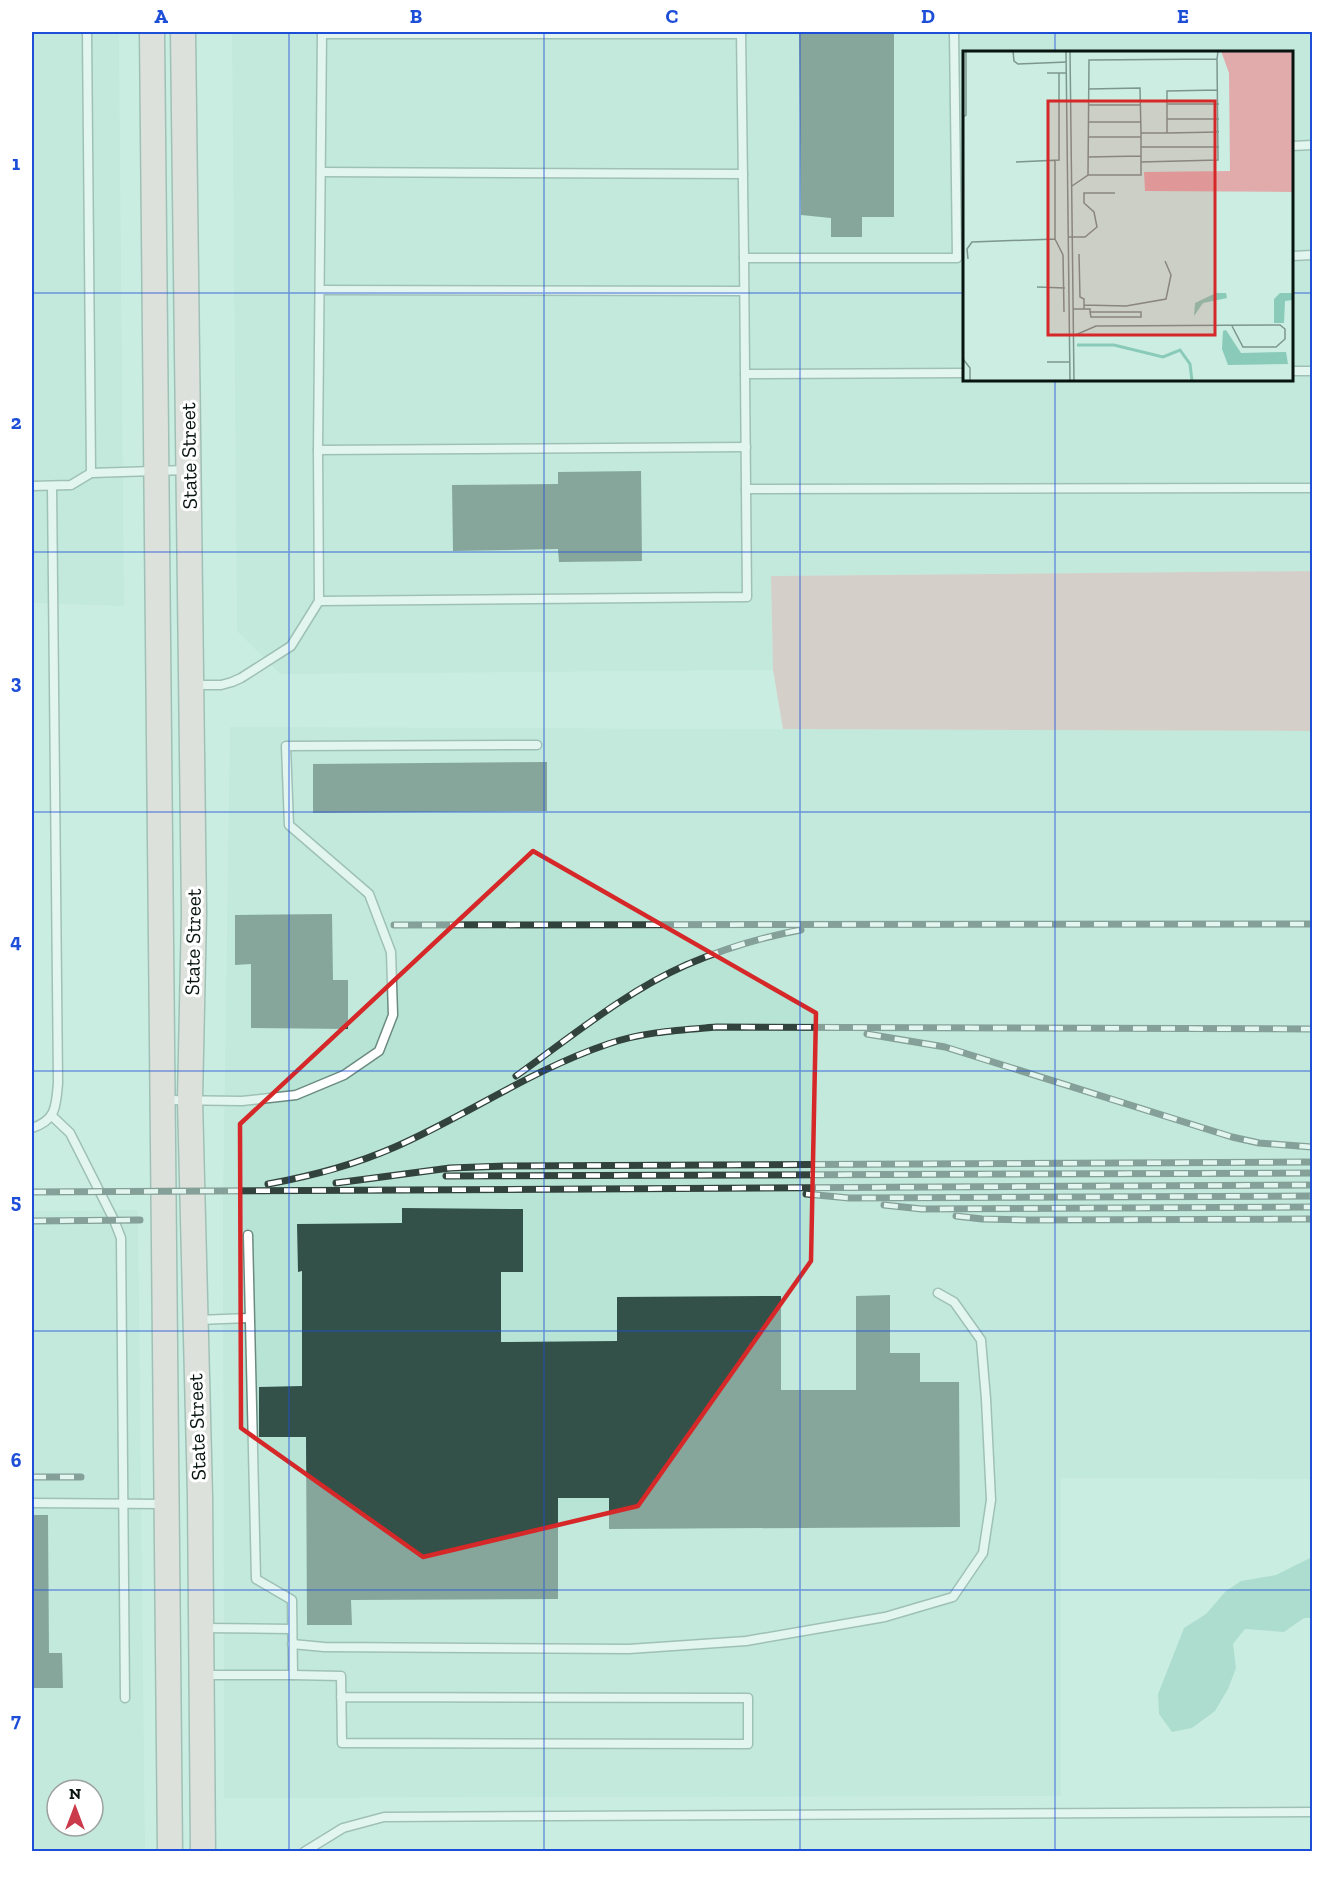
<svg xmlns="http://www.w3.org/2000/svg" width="1344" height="1883" viewBox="0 0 1344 1883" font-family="'Zilla Slab',serif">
  <rect width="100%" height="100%" fill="#cbede2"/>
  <g fill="#b8e4d6" fill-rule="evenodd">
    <path d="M32,32H119L124,606L32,603Z"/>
    <path d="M232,32H1312V571L771,576L773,670L280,674L237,631ZM964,52H1292V380H964Z"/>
    <path d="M230,727L1312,731V1479L1061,1478V1796L224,1798L223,1202Z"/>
    <path d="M138,1210L145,1851H32V1211ZM57,1790H93V1826H57Z"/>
  </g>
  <path fill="#e1abab" d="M1312,571V731L783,729L773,670L771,576Z"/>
  <path fill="#8acab8" d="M1312,1557V1618H1304L1284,1632L1245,1629L1233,1644L1236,1668L1228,1689L1215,1711L1192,1728L1172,1732L1159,1714L1158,1694L1184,1628L1206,1614L1226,1591L1241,1581L1276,1575Z"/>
  <g fill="#335148">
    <path d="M799,32H894V217H862V237H831V218L801,215Z"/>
    <path d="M641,471L642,561L559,562L558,549L453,551L452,485L558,484V472Z"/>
    <path d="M547,762V811L313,813V764Z"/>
    <path d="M332,914L333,980H348V1029L251,1028V964L235,965V915Z"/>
    <path d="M402,1208L523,1209V1272H501V1342L617,1341V1297L781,1296V1390H856V1296L890,1295V1353H920V1382H959L960,1527L609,1529V1498H558V1599L351,1600L352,1625H307L306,1437H259V1387L302,1386V1271L298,1272L297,1224L402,1223Z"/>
    <path d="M32,1515H48L49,1653H62L63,1688H32Z"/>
  </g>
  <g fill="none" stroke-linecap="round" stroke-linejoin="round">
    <g stroke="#6b8b81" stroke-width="11">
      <g id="lane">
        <path d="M741,32L744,258"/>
        <path d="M322,34H741"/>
        <path d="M1292,146L1312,145"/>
        <path d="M321,172L743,174"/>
        <path d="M1292,256L1312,255"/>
        <path d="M320,290L744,291"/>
        <path d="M1292,371H1312"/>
        <path d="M745,374L964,373"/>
        <path d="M318,450L746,447"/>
        <path d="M91,473L186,470"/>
        <path d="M32,486L71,485L91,473L87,32"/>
        <path d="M746,489L744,258H957L954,32"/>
        <path d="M319,601L747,597L746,489L1312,488"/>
        <path d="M192,685H221L232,682L241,678L291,646L319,601L318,450L322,32"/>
        <path d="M164,1100L242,1101L296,1095L344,1075L379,1051L393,1015L391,952L369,894L289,825L286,746L537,745"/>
        <path d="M52,1116L70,1133L114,1220L121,1238L125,1698"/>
        <path d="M32,1128C56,1120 56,1107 58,1083L52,486"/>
        <path d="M198,1320L249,1318"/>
        <path d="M32,1503L163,1504"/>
        <path d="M204,1628L292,1629"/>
        <path d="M292,1644L324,1647L629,1649L746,1641L885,1617L953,1597L983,1553L991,1500L986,1399L981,1340L954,1302L938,1293"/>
        <path d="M202,1675H293L292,1600L256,1579L248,1235"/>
        <path d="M293,1675L341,1676L342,1743L748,1744V1698L341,1697"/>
        <path d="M304,1852L343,1828L384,1817L1312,1812"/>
      </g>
    </g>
    <g stroke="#6b8b81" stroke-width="27">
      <g id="secondary">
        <path d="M152,32L170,1852"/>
        <path d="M183,32L194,913L190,1100L200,1496L203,1852"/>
      </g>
    </g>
    <use href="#lane" stroke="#fff" stroke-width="8"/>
    <use href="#secondary" stroke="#f2d2d3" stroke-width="24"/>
    <g stroke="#32433e" stroke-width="7">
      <g id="rail">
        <path d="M394,925L1312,924"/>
        <path d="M867,1034L945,1047L1232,1137L1259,1143L1312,1147"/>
        <path d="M516,1076C571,1037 625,992 686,965C723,949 762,937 801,930"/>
        <path d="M446,1176L1312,1173"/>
        <path d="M336,1183L450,1168L506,1166L1312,1162"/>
        <path d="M268,1184C312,1176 354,1165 395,1147C468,1115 531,1070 608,1044C642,1032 680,1030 716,1027L1312,1029"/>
        <path d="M32,1192L1312,1185"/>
        <path d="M806,1194L849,1198L1312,1196"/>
        <path d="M884,1205L922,1209L1312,1207"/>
        <path d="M956,1216L982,1219L1028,1220L1312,1219"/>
        <path d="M32,1221L140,1220"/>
        <path d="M32,1477H81"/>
      </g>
    </g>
    <use href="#rail" stroke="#fff" stroke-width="4.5" stroke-dasharray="14" stroke-linecap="butt"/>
  </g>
  <path d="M0 0H1344V1883H0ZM533,851L816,1013L811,1261L638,1506L423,1557L241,1428L240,1124Z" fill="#cbede2" fill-opacity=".55" fill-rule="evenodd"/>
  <path fill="none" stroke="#d62828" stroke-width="4.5" stroke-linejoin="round" d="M533,851L816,1013L811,1261L638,1506L423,1557L241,1428L240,1124Z"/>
  <path fill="none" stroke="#1d4ed8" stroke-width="1.5" stroke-opacity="0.55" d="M289,32V1852M544,32V1852M800,32V1852M1055,32V52M32,293H964M1292,293H1312M1055,380V1852M32,552H1312M32,812H1312M32,1071H1312M32,1331H1312M32,1590H1312"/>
  <g text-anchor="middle" stroke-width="6" stroke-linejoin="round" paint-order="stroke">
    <g font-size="21" fill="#071410" stroke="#fff">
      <text transform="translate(189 456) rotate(-91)" y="7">State Street</text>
      <text transform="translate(193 942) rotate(-89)" y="7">State Street</text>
      <text transform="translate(197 1427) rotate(-92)" y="7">State Street</text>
    </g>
  </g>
  <g transform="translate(963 51)">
    <rect width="330" height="330" fill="#cbede2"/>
    <path d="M258,0H330V141L182,140L181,121L267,120L266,22Z" fill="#e1abab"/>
    <path d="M253,242H263L264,247L240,252L231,265L232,252ZM317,242H330V249L322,250L321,272H311V248ZM263,279L278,302L323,301L325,313L265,314L259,298L260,280Z" fill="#8acab8"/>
    <path fill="none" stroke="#8acab8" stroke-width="3" d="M114,294H151L200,306L217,299L227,313L229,330"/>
    <path fill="none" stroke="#7d968e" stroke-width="1.5" d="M50,0L51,10L55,13L104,11M103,0L107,330M107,0L111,330M84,22H104M125,38L177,37L178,82M204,53H256M125,54H177M0,66L3,64V0M204,68H256M125,71H177M204,82L256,81M125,86H178M178,96H256M125,106L178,105M53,111L96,109V22M178,111V82H204V40L255,39M125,124H178V111L255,109L254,8M109,135L125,124L126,9L254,8L255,0M106,186H122L134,176L131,161L121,152V142H152M92,188L100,204L101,261M5,208L4,198L9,191L92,188V110M74,236L102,237M121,254L163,255L203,248L208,224L202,210M110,258H121V248L117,246L116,203M121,258H127V261L128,266H178V261H127M110,285L133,275L317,274L322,278V288L313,296H280L269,275M0,308L7,317V330M84,311H106"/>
    <path fill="#d62828" fill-opacity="0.15" stroke="#d62828" stroke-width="3" d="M85,50H252V284H85Z"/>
    <rect width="330" height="330" fill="none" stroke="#071410" stroke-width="3"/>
  </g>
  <rect width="1344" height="1883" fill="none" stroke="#ffffff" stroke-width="66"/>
  <g transform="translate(75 1808)"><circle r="28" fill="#ffffff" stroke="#9ca19f" stroke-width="1.5"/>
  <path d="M0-4.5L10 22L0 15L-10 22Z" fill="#cb3a4b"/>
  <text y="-9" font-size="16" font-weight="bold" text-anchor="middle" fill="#071410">N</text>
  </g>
  <rect x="33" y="33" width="1278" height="1817" fill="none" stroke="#1d4ed8" stroke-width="2"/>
  <g font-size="20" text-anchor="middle" font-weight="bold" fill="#1d4ed8">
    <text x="161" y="23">A</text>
    <text x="416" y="23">B</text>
    <text x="672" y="23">C</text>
    <text x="928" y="23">D</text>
    <text x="1183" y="23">E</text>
    <text x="16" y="170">1</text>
    <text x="16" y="429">2</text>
    <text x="16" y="689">3</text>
    <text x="16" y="948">4</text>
    <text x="16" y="1208">5</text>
    <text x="16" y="1467">6</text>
    <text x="16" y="1727">7</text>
  </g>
</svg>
